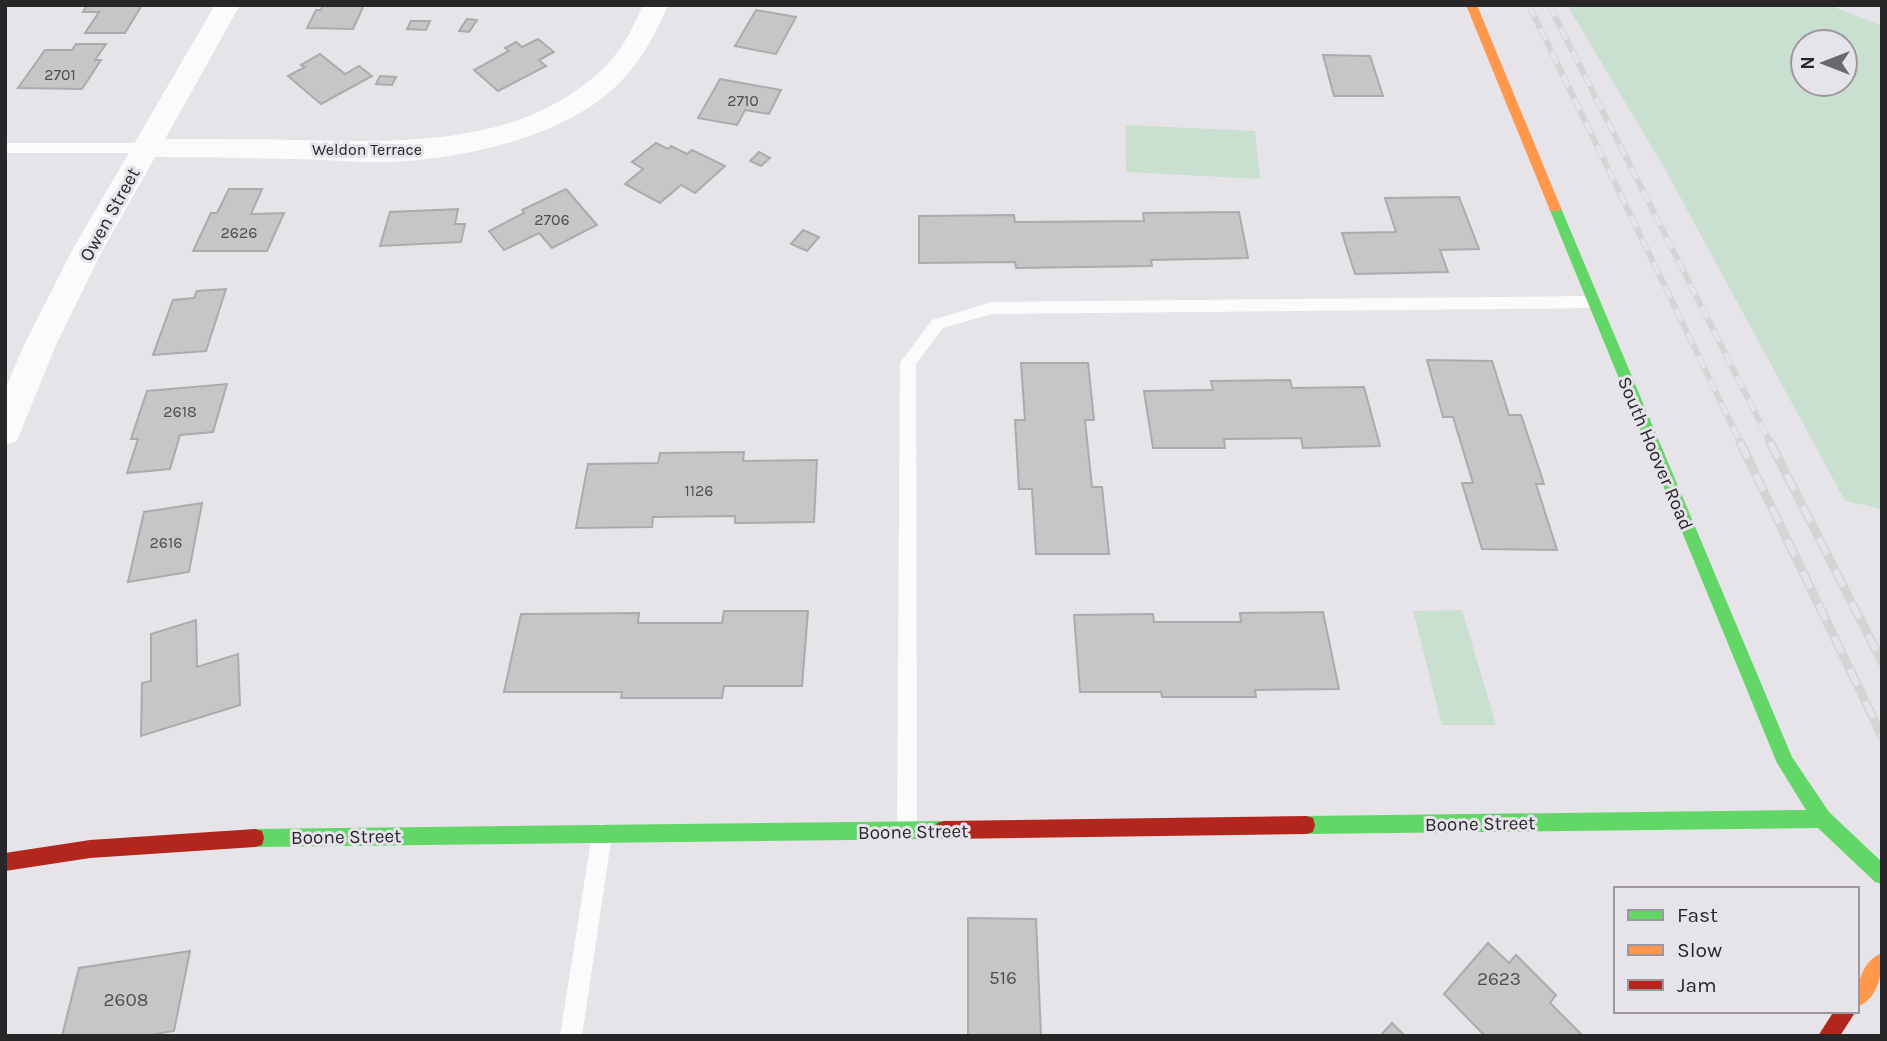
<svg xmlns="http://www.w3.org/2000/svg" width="1887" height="1041" viewBox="0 0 1887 1041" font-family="Karla,sans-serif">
  <rect width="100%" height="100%" fill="#e7e4e9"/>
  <g fill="#c9e0d1" fill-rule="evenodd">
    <path d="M1567,5H1829L1882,26V509L1845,501L1666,171ZM1803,42H1845V84H1803Z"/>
    <path d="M1125,125L1255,131L1260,179L1126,172Z"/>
    <path d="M1462,610L1496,725H1442L1413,611Z"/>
  </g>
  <g fill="#c7c5c6" stroke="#adaaab" stroke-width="2">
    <path d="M87,5H142L125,33H85L99,12H83Z"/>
    <path d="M323,5H364L353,29L307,28L316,10H321Z"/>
    <path d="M756,10L796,17L776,54L735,46Z"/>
    <path d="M467,19L477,20L469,32L459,31Z"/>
    <path d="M411,21H430L426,30L407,29Z"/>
    <path d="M538,39L554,52L539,60L546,66L498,91L474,70L509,51L505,48L516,42L522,47Z"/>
    <path d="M76,44H106L95,60H101L82,89L18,88L45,50H72Z"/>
    <path d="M320,54L345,74L359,66L372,76L321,104L288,76L305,67L301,65Z"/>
    <path d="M1323,55L1370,56L1383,96H1334Z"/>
    <path d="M380,76L396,77L392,85L376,84Z"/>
    <path d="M720,79L781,90L769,114L745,110L737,125L698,118Z"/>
    <path d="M656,143L668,149L671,146L687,154L692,150L725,166L695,193L681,185L660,203L625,184L643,169L632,162Z"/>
    <path d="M759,152L770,158L761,166L750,161Z"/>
    <path d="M229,189H262L251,214L284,213L267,251H193L211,213H217Z"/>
    <path d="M566,189L597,225L552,248L539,233L504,250L489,231L524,213L522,210Z"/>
    <path d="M1459,197L1479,249L1440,250L1448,272L1355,274L1342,233L1396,232L1385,198Z"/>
    <path d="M458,209L455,224H465L461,242L380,246L390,212Z"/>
    <path d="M1239,212L1248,258L1151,260L1152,266L1016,268L1015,262L919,263V216L1014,215L1015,222L1144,221L1143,213Z"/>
    <path d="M803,230L819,237L807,251L791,244Z"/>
    <path d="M226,289L206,351L153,355L173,300L194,298L197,291Z"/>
    <path d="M1427,360L1492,361L1509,415H1521L1544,484H1536L1557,550L1482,549L1462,483H1473L1453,417H1443Z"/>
    <path d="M1021,363H1088L1094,420H1085L1092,487H1102L1109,554H1036L1032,489H1019L1015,420H1025Z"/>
    <path d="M1290,380L1292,388L1364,387L1380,446L1303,448L1301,438L1224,439L1225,448H1153L1144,391L1213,390L1211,381Z"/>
    <path d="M227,384L213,432L180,435L170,469L127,473L138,439H131L147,391Z"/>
    <path d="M744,452L743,461L817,460L814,522L735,523V516L653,517L652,527L576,528L588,464L658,463L660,453Z"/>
    <path d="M202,503L189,572L128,582L144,512Z"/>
    <path d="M724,611H808L802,686H724L722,698H621L622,692H504L521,614L639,613L638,623H722Z"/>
    <path d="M1323,612L1339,689L1255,690L1256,697H1162L1161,692H1080L1074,615L1153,614L1154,622H1241L1240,613Z"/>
    <path d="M196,620L197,667L238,654L240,705L141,736L142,683L151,681V634Z"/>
    <path d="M968,918L1036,919L1041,1036H968Z"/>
    <path d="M1488,943L1509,963L1516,955L1556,995L1550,1003L1583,1036H1485L1444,994Z"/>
    <path d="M190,951L174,1031L144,1036H62L79,968Z"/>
    <path d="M1392,1023L1405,1036H1380Z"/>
  </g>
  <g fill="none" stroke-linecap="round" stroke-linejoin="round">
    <g fill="#fbfbfc" fill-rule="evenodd">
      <path d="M5,143H146L153,148L146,153H5Z"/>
      <path d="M1593,296L1601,302L1593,308L992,314L943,328L916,364L917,831L914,838L907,841L900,838L897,831L900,363L932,320L992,302Z"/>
      <path d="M602,824L609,827L612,834L582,1036H560L592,834L595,827Z"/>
    </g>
    <path fill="#fbfbfc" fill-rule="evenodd" d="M215,5H240L165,139C208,139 250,139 293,140C399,142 521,148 604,68C622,50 633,28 643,5H668C656,32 644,56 624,78C572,136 465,159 389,162C357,163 325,159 293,159C247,158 201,157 155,157L100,255L55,347L17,441L5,445V390L23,347L74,247Z"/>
    <g fill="#63d668" fill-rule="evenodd">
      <path d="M1555,203L1561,208L1792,757L1829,812L1882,862V884L1875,882L1818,828L1306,834L1299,832L1297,825L1299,818L1306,816L1806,810L1777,763L1549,208Z"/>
      <path d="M944,821L951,823L953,830L951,837L944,839L255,847L248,845L246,838L248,831L255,829Z"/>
    </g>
    <g fill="#ff974d" fill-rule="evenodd">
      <path d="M1466,5H1477L1561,208L1560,211H1550L1549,208Z"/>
      <path d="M1882,953C1882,974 1879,998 1857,1007C1857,986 1860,962 1882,953Z"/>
    </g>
    <g fill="#b3261e" fill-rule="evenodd">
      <path d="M1306,816L1313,818L1315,825L1313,832L1306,834L944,839L937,837L935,830L937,823L944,821Z"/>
      <path d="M255,829L262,831L264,838L262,845L255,847L90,858L5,871V853L90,840Z"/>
      <path d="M1834,1011H1856L1840,1036H1818Z"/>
    </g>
    <g stroke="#d4d4d5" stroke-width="6">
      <g id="rail-far1">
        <path d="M1529,5L1741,444"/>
        <path d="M1549,5L1771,444"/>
      </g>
    </g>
    <g stroke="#d4d4d5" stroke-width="9">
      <g id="rail">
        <path d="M1740,442L1882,736"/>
        <path d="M1770,442L1882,662"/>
      </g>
    </g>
    <use href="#rail-far1" stroke="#e7e3ea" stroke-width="4.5" stroke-dasharray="13" stroke-linecap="butt"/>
    <use href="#rail" stroke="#e7e3ea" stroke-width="6" stroke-dasharray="18" stroke-linecap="butt"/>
  </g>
  <g text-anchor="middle" stroke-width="6" stroke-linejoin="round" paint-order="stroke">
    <g font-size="16" fill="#504e50">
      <text x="60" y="80">2701</text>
      <text x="743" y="106">2710</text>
      <text x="552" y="225">2706</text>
      <text x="239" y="238">2626</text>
      <text x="180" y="417">2618</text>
      <text x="699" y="496">1126</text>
      <text x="166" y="548">2616</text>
    </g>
    <g font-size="16" fill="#282629" stroke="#e7e3ea">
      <text x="367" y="155">Weldon Terrace</text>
    </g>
    <g font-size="19" fill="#282629" stroke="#e7e3ea">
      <text transform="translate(109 214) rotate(-61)" y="7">Owen Street</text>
      <text transform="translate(1656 453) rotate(67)" y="7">South Hoover Road</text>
      <text transform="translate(1480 823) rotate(-1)" y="7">Boone Street</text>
      <text transform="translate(913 831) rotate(-1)" y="7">Boone Street</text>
      <text transform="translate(346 836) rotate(-1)" y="7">Boone Street</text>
    </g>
    <g font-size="19" fill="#504e50">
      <text x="1003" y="984">516</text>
      <text x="1499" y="985">2623</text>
      <text x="126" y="1006">2608</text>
    </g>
  </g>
  <rect width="1887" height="1041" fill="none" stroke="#282629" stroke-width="14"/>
  <rect x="1614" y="887" width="245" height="126" fill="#e7e3ea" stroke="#9b979d" stroke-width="2"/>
  <rect x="1628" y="910" width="35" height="10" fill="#63d668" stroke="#9b979d" stroke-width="2"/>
  <text x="1677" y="922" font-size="21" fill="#282629">Fast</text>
  <rect x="1628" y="945" width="35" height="10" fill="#ff974d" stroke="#9b979d" stroke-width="2"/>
  <text x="1677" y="957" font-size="21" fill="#282629">Slow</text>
  <rect x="1628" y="980" width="35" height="10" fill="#b3261e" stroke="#9b979d" stroke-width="2"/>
  <text x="1677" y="992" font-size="21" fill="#282629">Jam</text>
  <g transform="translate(1824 63) rotate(270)"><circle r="33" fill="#e7e3ea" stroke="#9b979d" stroke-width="2"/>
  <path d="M0-5L12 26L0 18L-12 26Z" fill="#6b686c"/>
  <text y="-10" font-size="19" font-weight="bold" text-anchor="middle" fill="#282629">N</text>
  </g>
</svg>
